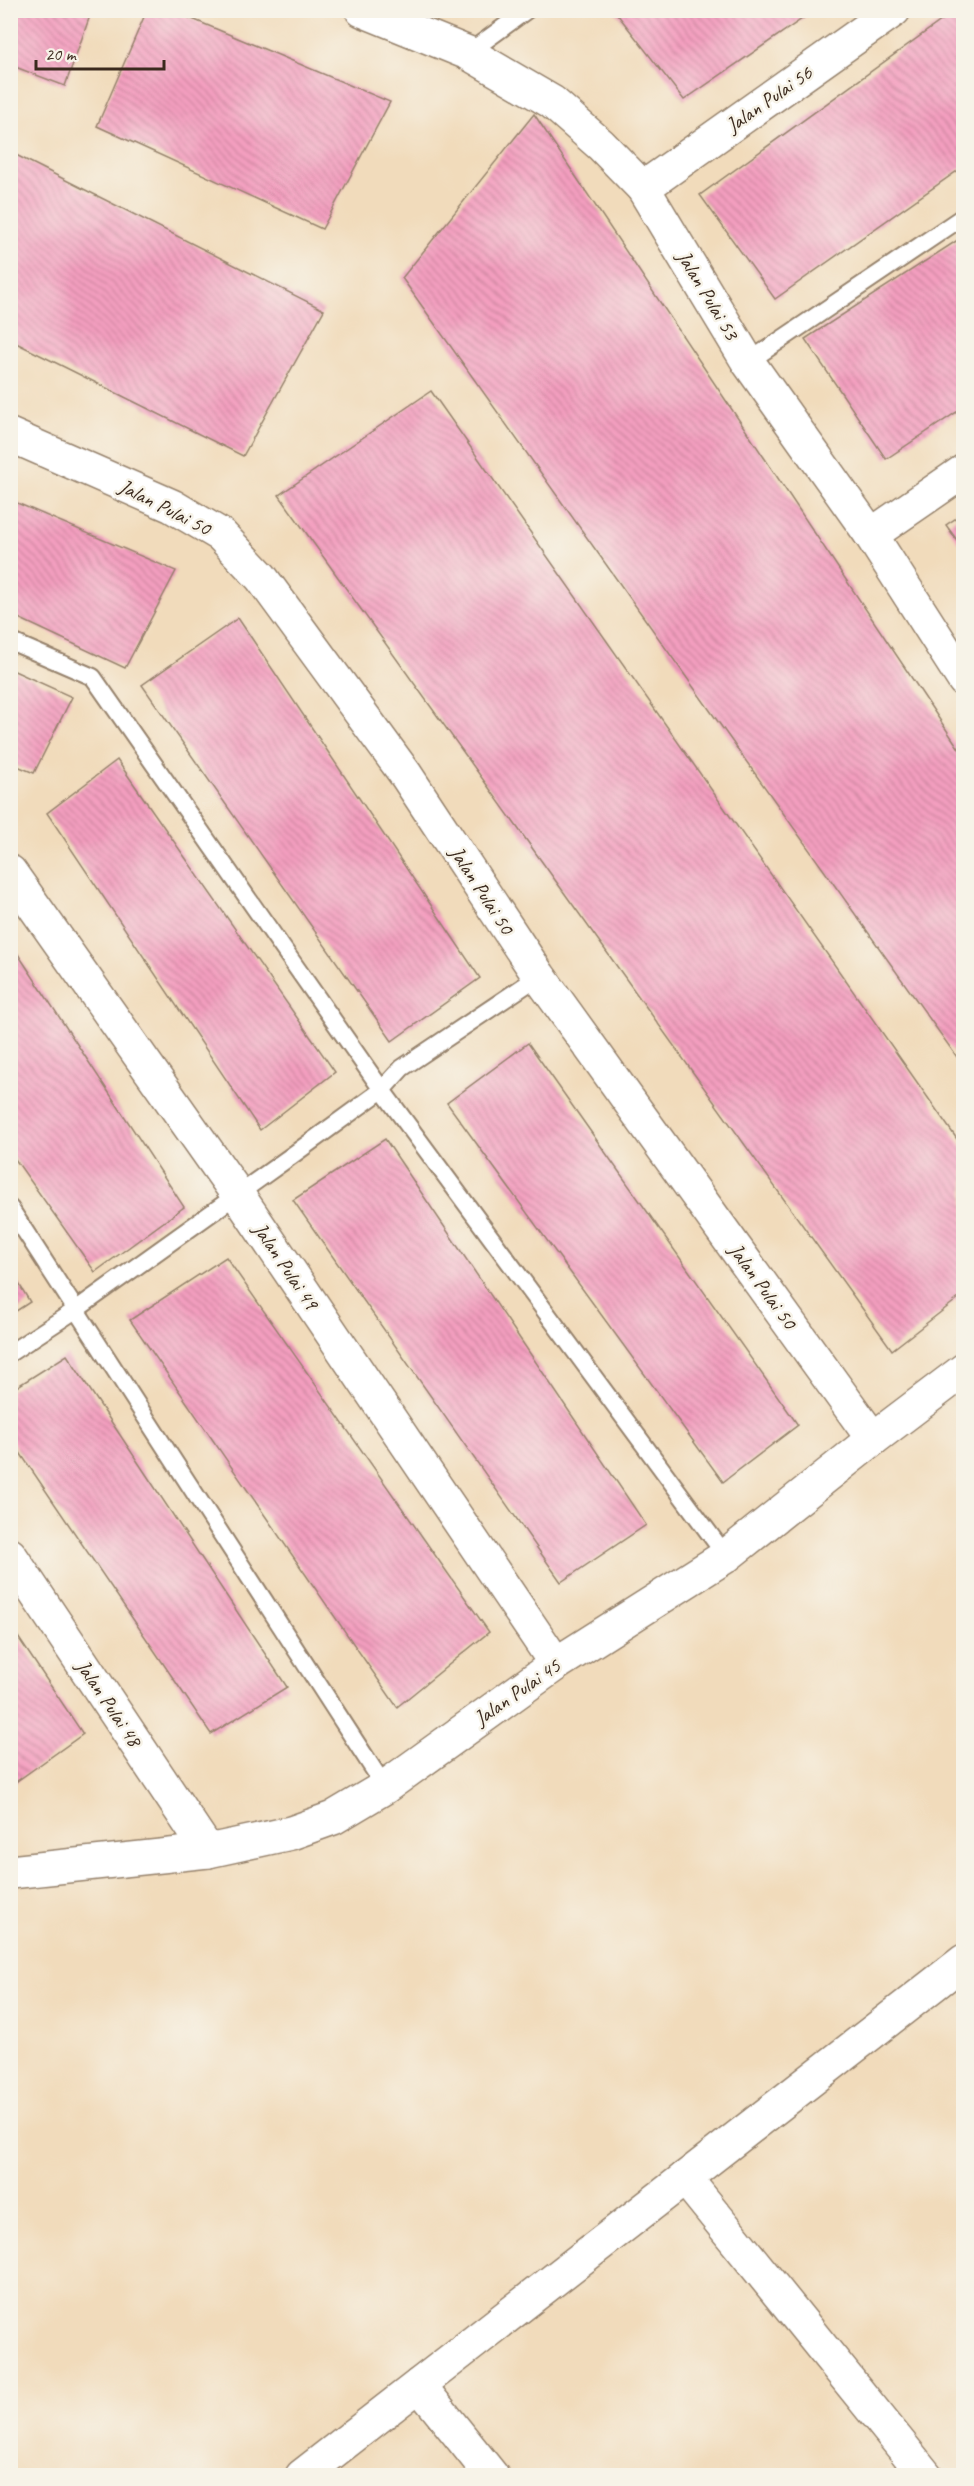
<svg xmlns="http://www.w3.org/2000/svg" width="974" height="2486" viewBox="0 0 974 2486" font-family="Caveat,sans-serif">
  <defs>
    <pattern id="building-back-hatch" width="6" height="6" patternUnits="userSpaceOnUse" patternTransform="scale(1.5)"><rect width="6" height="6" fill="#f49fc0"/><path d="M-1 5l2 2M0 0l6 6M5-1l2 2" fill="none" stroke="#c7829b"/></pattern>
  </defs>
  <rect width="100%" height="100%" fill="#f7f3e8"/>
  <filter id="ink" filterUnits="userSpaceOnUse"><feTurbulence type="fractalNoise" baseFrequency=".0167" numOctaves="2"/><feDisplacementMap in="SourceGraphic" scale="12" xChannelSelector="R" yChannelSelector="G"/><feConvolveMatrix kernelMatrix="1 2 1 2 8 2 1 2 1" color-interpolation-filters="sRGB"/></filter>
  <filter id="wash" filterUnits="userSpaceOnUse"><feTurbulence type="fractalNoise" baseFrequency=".008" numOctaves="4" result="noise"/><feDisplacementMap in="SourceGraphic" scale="24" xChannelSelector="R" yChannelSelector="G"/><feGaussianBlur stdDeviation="1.35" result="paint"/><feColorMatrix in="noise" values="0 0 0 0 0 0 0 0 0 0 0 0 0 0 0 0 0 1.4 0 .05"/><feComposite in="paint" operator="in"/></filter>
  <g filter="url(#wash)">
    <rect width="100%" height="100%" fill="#f1dbbb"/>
    <g id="blocks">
      <g fill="url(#building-back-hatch)">
        <path d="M10,10H92L65,86L10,65Z"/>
        <path d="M147,10H171L390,102L322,229L97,126Z"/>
        <path d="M614,10H815L684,100Z"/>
        <path d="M956,10H964V166L775,299L700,195Z"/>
        <path d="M534,114L964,756V1067L402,278Z"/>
        <path d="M10,152L324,310L243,456L10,340Z"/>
        <path d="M964,236V407L886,459L805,339Z"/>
        <path d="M431,391L964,1149V1294L892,1350L279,495Z"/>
        <path d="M10,500L176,571L125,668L10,614Z"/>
        <path d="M964,513V550L946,525Z"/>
        <path d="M238,618L480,978L392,1041L142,685Z"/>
        <path d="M10,669L72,697L34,773L10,763Z"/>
        <path d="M117,760L335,1072L260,1130L47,813Z"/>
        <path d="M10,942L184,1207L95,1272L10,1152Z"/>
        <path d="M528,1043L798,1425L723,1482L447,1103Z"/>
        <path d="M385,1139L646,1525L561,1582L293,1200Z"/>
        <path d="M226,1257L489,1632L397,1707L130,1320Z"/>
        <path d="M10,1269L30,1302L10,1315Z"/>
        <path d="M67,1355L287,1687L211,1734L10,1438V1391Z"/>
        <path d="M10,1625L83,1734L10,1786Z"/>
      </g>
    </g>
  </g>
  <g filter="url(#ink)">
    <use href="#blocks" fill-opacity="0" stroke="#96826c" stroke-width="1.5"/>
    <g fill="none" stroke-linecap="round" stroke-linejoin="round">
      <g stroke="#96826c" stroke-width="20">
        <g id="lane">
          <path d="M468,53L527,10"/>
          <path d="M748,362L964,216"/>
          <path d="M10,641L93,677L382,1090L726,1556"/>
          <path d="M10,1208L385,1787"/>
          <path d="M10,1353L77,1309L294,1154L382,1090L402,1068L539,976"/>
        </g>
      </g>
      <g stroke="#96826c" stroke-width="36">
        <g id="street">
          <path d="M362,10L468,53L552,102L601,145L643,188L748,362L871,535L964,680"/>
          <path d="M643,188L894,10"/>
          <path d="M10,435L172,506L221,535L261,577L406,775L539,976L873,1439"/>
          <path d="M871,535L964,471"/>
          <path d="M10,872L238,1195L556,1664"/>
          <path d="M10,1555L208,1851"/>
          <path d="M10,1872L208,1851L291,1833L333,1818L385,1787L556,1664L726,1556L873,1439L964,1370"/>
          <path d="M685,2178L926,2476"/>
          <path d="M419,2385L492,2476"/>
          <path d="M302,2476L964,1961"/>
        </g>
      </g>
      <use href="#lane" stroke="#fff" stroke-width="16"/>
      <use href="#street" stroke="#fff" stroke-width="33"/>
    </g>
  </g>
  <g text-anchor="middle" stroke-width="5" stroke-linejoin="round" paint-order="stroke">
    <g font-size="21" fill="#3b2a1e" stroke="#f7f3e8">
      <text transform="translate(769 99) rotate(-35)" y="7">Jalan Pulai 56</text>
      <text transform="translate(708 295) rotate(59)" y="7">Jalan Pulai 53</text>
      <text transform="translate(165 507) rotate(27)" y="7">Jalan Pulai 50</text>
      <text transform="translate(482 890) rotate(57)" y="7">Jalan Pulai 50</text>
      <text transform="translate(286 1266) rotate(56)" y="7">Jalan Pulai 49</text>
      <text transform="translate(763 1286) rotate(54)" y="7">Jalan Pulai 50</text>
      <text transform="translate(517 1692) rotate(-35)" y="7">Jalan Pulai 45</text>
      <text transform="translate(109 1703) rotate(56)" y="7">Jalan Pulai 48</text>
    </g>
  </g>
  <rect width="974" height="2486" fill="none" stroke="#f7f3e8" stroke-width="36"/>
  <path d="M36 60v9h128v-9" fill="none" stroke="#3b2a1e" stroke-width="3"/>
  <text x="45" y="60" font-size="18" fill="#3b2a1e" stroke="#f7f3e8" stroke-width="4.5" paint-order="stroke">20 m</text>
</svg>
